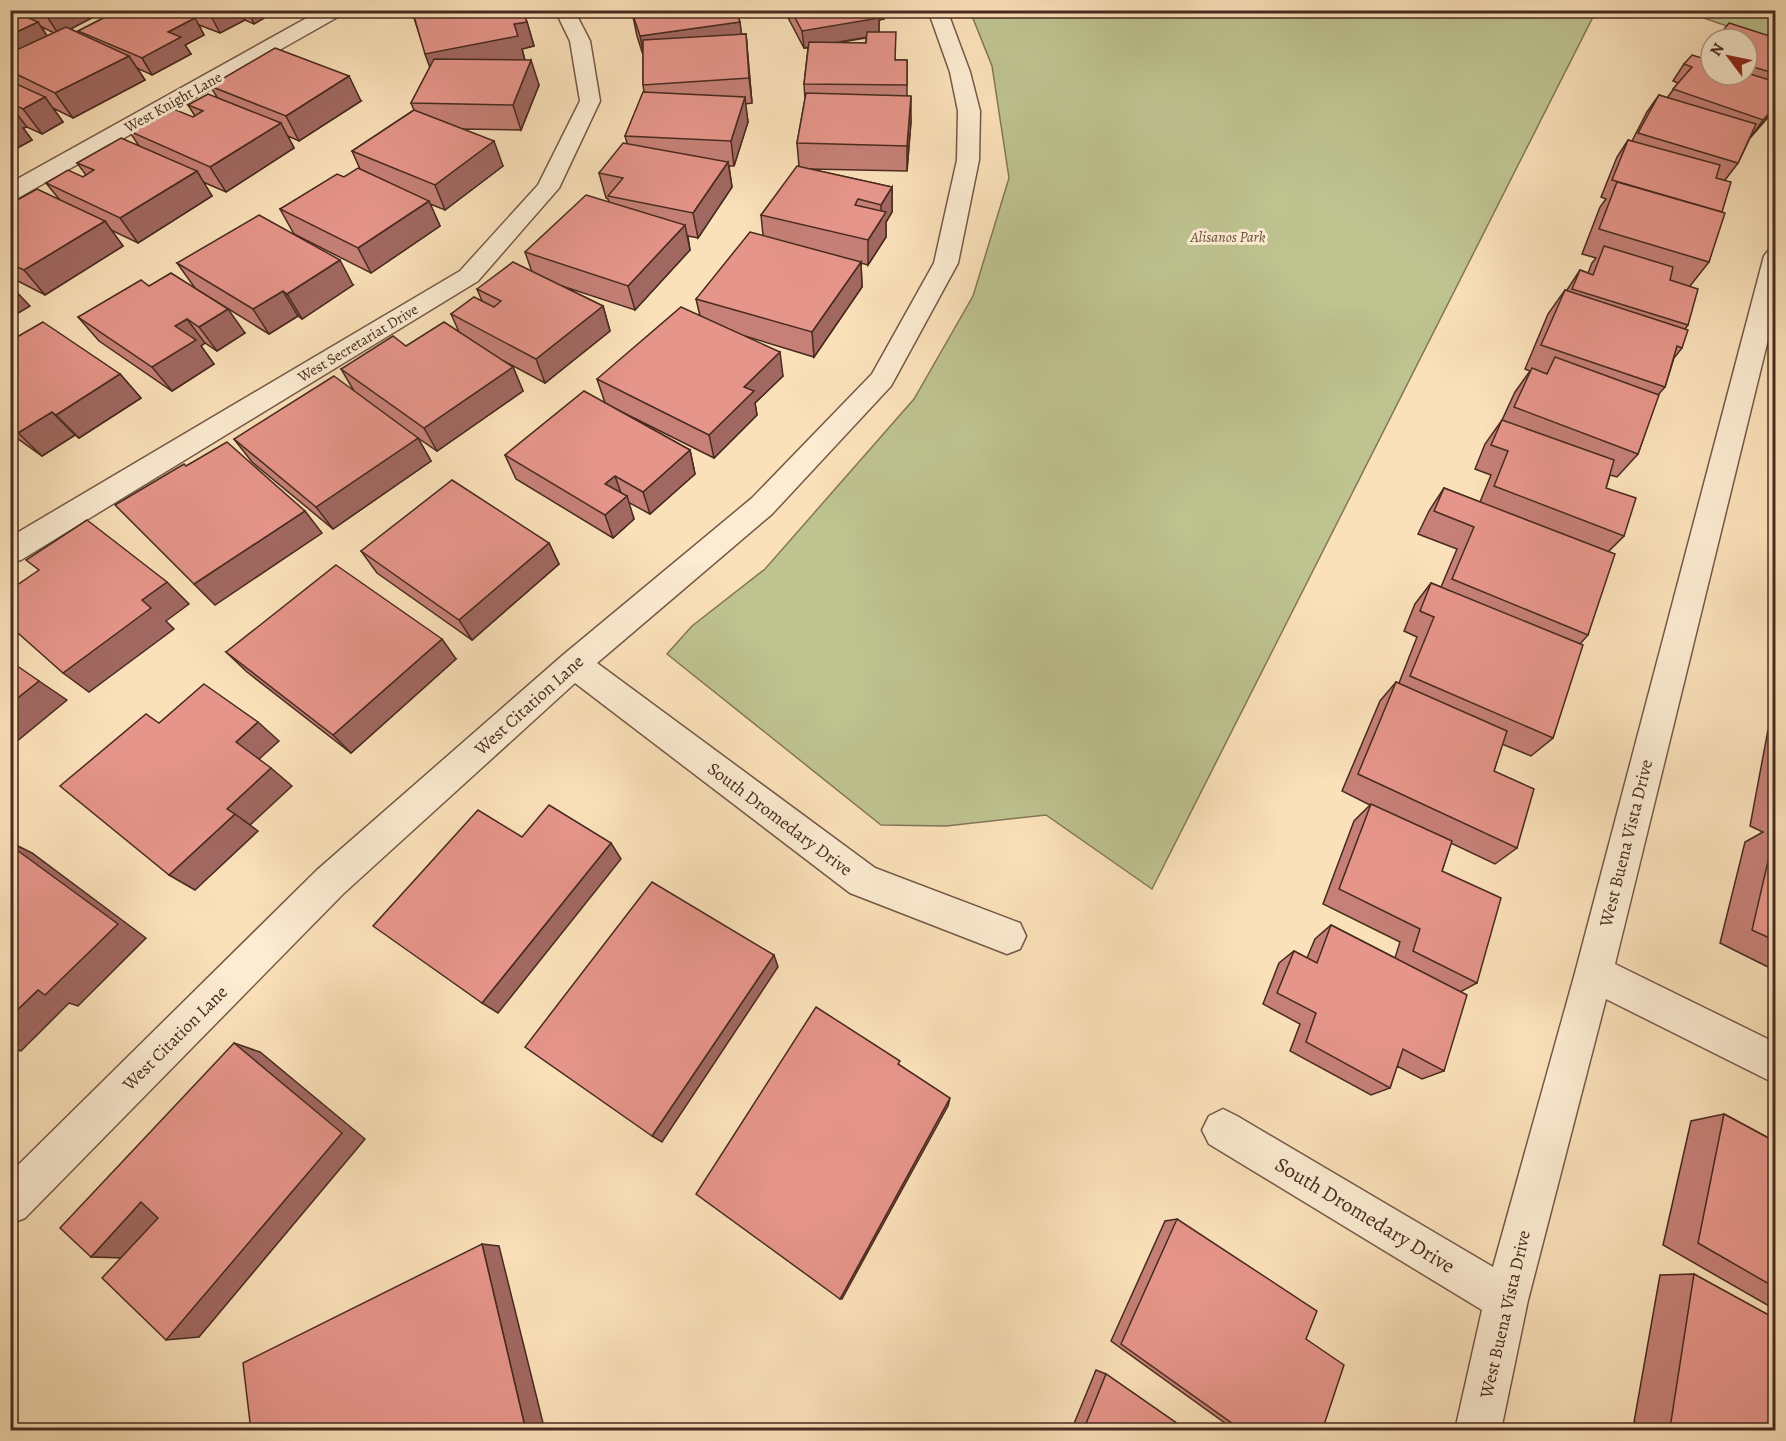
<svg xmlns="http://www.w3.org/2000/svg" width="1786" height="1441" viewBox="0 0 1786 1441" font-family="Alegreya,serif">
  <rect width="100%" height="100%" fill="#fbe1ba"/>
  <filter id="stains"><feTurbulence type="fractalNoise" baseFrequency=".00333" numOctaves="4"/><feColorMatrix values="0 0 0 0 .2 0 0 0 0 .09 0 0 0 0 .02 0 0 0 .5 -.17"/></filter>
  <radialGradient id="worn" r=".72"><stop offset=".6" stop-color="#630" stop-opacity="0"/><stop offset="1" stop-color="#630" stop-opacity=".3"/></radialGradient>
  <g fill="#bec390" stroke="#837658" stroke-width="1.5">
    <path d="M970,11H1596L1152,889L1046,815L946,826L881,825L667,654L692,626L765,569L914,399L973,296L1009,178L992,66Z"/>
    <path d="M1684,11H1775V43Z"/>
  </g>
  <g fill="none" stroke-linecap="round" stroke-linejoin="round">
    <g stroke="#755846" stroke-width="3">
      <g id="minor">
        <path d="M321,10H345L343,14L18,198L10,200V183Z"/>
        <path d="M555,10H574L590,41L600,101L559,188L478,281L21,560L10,563V537L460,271L538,185L580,101L570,41Z"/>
        <path d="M928,10H947L970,72L980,111L979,160L958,263L891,386L772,514L597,663L875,868L1020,923L1026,936L1020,949L1007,954L850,893L575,683L343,894L25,1218L10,1224V1173L317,870L563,655L752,498L872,374L934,263L957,160L958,111L950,72Z"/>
        <path d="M1776,249V307L1615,964L1776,1043V1084L1606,999L1528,1300L1501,1430H1455L1482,1310L1209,1144L1202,1130L1209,1116L1223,1109L1237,1116L1493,1267L1575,973L1764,256L1768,251Z"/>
      </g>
    </g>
    <use href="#minor" fill="#fcecd2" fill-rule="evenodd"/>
  </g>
  <g fill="#c68077" stroke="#482a1f" stroke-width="1.5" fill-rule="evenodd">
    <path d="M10,10H107L70,29L79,33L78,31L119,10H278L254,24L245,20L220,33L199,25L204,35L185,45L191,54L152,75L137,68L145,80L73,118L53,108L63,122L42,134L27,127L23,128L32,140L10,152ZM42,27L54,33L47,36Z"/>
    <path d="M411,10H522L527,22L534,46L522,49L525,60L539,85L521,130L463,129L503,166L445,210L430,204L440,226L371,273L294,234L280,209L360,169L352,151L414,110L411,103L430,67L414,18Z"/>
    <path d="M633,10H735L740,22L741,34H746L752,103L745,104L748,122L734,166H729L732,187L698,238L688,236L690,250L635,310L562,286L603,306L610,331L545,383L502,360L513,367L523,391L437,451L415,436L418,438L431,461L333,529L252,462L234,439L354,391L341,369L406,346L459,332L451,314L482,301L477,289L532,272L525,252L609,202L608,199L606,198L599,173L627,143L625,136L644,92L643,85V55L637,36L632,12H634Z"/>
    <path d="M784,10H884V19L879,20V32L896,60H907V95L911,121L907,171L810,169L892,187V212L886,222V237L868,265L861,263L862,287L814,357L745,336L783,376L755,403L757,415L714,458L614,408L690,450L695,474L650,514L628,502L634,519L613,538L516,479L505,455L605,403L597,379L700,316L696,299L763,235L761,215L799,166L797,143L805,99L804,84L808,48H804ZM866,38V43H836Z"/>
    <path d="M1776,38V108L1750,138L1738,163L1725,180L1722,212L1709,262L1690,286L1688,325L1685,329L1682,348L1674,358L1665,387L1658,395L1638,454L1617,477L1610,475L1606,488L1624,536L1609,551L1588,635L1580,644L1553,738L1531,756L1502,744L1494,771L1517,848L1495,864L1451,843L1442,871L1477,983L1460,992L1444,1071L1422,1079L1397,1066L1390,1088L1371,1095L1290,1051L1300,1024L1263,1004L1279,963L1294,951L1307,958L1315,939L1331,925L1395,958L1400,942L1323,904L1354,821L1370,805L1342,791L1380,701L1396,682L1399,683L1417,637L1404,631L1415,604L1431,583L1441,587L1457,549L1418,534L1429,511L1444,488L1480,502L1491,475L1475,469L1485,444L1502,420L1515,392L1530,371L1525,369L1548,314L1565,290H1567L1580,270L1588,273L1592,263L1596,258L1582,254L1600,207L1606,199L1601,197L1617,157L1628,140L1632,141L1647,112L1659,95L1667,98L1678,83L1673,81L1684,64L1702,58L1711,45V75H1747V39Z"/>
    <path d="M210,86L361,101L299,141L288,136L294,148L226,192L203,182L212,196L138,243L111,230L123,246L45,295L10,277V204L59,199L46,183L83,177L86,175L77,163L139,146L129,131L193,117L195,116L188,105L217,97Z"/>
    <path d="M177,263L353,285L302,319L298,316L269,334L196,289L245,333L217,351L205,343L201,346L214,364L172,391L99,341L78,317L149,286L195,288Z"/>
    <path d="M10,341L120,374L141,398L79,438L75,435L42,456L10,433Z"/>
    <path d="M549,543L559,564L472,640L377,573L361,551Z"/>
    <path d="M226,652L456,659L351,753L247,672Z"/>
    <path d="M1776,725V971L1720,943L1745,842L1763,832L1750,826L1768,730Z"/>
    <path d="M1724,1114L1776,1142V1310L1663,1245L1691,1121Z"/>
    <path d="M1177,1219L1306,1339L1322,1431H1236L1111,1341L1165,1221Z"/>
    <path d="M1694,1274L1776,1431H1649L1634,1422L1660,1275Z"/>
    <path d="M1096,1370L1106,1374L1188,1431H1071Z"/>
  </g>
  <g fill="#a16861" stroke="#482a1f" stroke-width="1.5">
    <path d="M62,10H107L59,35L48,18Z"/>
    <path d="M222,10H240L245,20L220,33L211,16Z"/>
    <path d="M248,10H278L254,24Z"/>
    <path d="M870,10H884V19L879,20V35L804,48L802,31Z"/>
    <path d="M195,18L204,35L185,45L191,54L152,75L142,58L168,32Z"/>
    <path d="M38,22L49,39L10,58V35Z"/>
    <path d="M527,22L534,46L522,49L525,61L434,79L425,54L514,24Z"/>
    <path d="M740,22L743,46L645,61L640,36Z"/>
    <path d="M746,34L748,59L752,103L749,78Z"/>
    <path d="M129,56L145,80L73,118L55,93Z"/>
    <path d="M531,60L539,85L521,130L513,105Z"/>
    <path d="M349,76L361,101L299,141L286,116Z"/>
    <path d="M911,96V121L907,171V146Z"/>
    <path d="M45,97L63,122L42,134L23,109Z"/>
    <path d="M745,97L748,122L734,166L731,141Z"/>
    <path d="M10,105L27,127L23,128L32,140L10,152Z"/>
    <path d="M1776,106V108L1750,138L1763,120Z"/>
    <path d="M281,123L294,148L226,192L210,167Z"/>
    <path d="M494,141L503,166L445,210L435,185Z"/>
    <path d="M728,162L732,187L698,238L693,213Z"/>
    <path d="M197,171L212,196L138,243L120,218Z"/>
    <path d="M892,187V212L886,222V237L868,265V240L881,220V205Z"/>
    <path d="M429,201L440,226L371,273L358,248Z"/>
    <path d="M105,221L123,246L45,295L24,270Z"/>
    <path d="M685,225L690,250L635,310L628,286Z"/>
    <path d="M340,260L353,285L302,319L287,294Z"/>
    <path d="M861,262L862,287L814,357L812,332Z"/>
    <path d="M10,285L30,306L10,318Z"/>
    <path d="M283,291L298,316L269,334L253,309Z"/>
    <path d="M603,306L610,331L545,383L536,359Z"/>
    <path d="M228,309L245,333L217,351L199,327Z"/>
    <path d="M187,319L205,343L201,346L214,364L172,391L152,367L175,326Z"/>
    <path d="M780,352L783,376L755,403L757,415L714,458L709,435L744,387Z"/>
    <path d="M513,367L523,391L437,451L424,428Z"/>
    <path d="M120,374L141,398L79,438L56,415Z"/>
    <path d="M52,412L75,435L42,456L18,433Z"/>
    <path d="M418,438L431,461L333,529L316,507Z"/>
    <path d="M690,450L695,474L650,514L643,492Z"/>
    <path d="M615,476L623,499L605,484Z"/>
    <path d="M627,496L634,519L613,538L605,515Z"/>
    <path d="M305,511L322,533L215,605L194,584Z"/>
    <path d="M549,543L559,564L472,640L459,620Z"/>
    <path d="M167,582L189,604L166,621L174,629L89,692L63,673L142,600Z"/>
    <path d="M442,639L456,659L351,753L333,735Z"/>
    <path d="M39,681L67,700L10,747V704Z"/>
    <path d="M258,722L279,741L258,760L236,742Z"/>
    <path d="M271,768L292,786L250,825L227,809Z"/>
    <path d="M235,814L258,831L195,890L169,875Z"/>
    <path d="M10,842L32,853L146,938L78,1006L69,1003L21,1051L10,1048V1017L38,990Z"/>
    <path d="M611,843L621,859L498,1013L482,1003Z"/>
    <path d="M774,955L778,967L662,1142L652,1136Z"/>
    <path d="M234,1043L260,1052L365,1139L199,1337L166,1340Z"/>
    <path d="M950,1098L948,1106L842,1299H840Z"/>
    <path d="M141,1202L172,1205L125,1258L91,1257Z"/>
    <path d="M482,1244L499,1246L545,1431H526Z"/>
  </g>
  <g fill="#e6958a" stroke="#482a1f" stroke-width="1.5">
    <path d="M10,10H11L38,22L10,35Z"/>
    <path d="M30,10H62L48,18Z"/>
    <path d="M119,10H177L195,18L168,32L181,37L142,58L78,31Z"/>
    <path d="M196,10H222L211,16Z"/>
    <path d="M412,10H429L414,13Z"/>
    <path d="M429,10H522L527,22L514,24L518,36L425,54L413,13Z"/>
    <path d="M634,10H735L740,22L640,36L632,12L635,11Z"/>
    <path d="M791,10H874L879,18L802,31Z"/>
    <path d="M1729,23L1776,38V74L1747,65V39H1716Z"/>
    <path d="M66,27L129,56L55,93L10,71V53Z"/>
    <path d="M867,32H896L895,60H907V85L804,84L809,42L866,43Z"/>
    <path d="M746,34L749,78L643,85V40Z"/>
    <path d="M1711,45V53L1706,52Z"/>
    <path d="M275,48L349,76L286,116L210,86Z"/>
    <path d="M1692,55L1711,61V75H1747V73L1776,82V106L1763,120L1673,89L1692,67L1684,64Z"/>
    <path d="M434,59L531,60L513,105L411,103Z"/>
    <path d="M10,81L45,97L23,109L10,103Z"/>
    <path d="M643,92L745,97L731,141L625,136Z"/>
    <path d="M806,93L911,96L907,146L797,143Z"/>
    <path d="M208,94L281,123L210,167L129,131L171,108L193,117L203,111L188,105Z"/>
    <path d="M1659,95L1756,124L1738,163L1638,133Z"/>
    <path d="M414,110L494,141L435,185L352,151Z"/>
    <path d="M121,138L197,171L120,218L46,183L68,170L83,177L94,170L77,163Z"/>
    <path d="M1628,140L1720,165L1716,178L1731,182L1722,212L1612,180Z"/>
    <path d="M623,143L728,162L693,213L608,196L623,178L599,173Z"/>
    <path d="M797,166L892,187L881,205L858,199L855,205L886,212L868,240L761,215Z"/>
    <path d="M358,168L429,201L358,248L280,209L337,174L344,177Z"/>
    <path d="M1617,182L1725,213L1709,262L1599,229Z"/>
    <path d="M37,189L105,221L24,270L10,264V204Z"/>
    <path d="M586,195L685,225L628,286L525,252Z"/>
    <path d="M259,215L340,260L287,294L283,291L253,309L177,263Z"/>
    <path d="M750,232L861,262L812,332L696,299Z"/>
    <path d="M1604,246L1673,267L1670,280L1698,289L1688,325L1572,289L1580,270L1593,275Z"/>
    <path d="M513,262L603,306L536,359L451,314L474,297L494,307L501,301L477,289Z"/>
    <path d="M171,273L228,309L199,327L187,319L175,326L196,340L152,367L78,317L141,280L149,286Z"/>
    <path d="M1565,290L1688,330L1682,348L1677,346L1665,387L1541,345Z"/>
    <path d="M681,307L780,352L744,387L754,391L709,435L597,379Z"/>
    <path d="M43,322L120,374L56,415L52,412L18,433L10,428V341Z"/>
    <path d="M444,322L513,367L424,428L341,369L393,336L406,346Z"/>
    <path d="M1555,357L1659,395L1638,454L1514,407L1532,368L1547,374Z"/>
    <path d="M334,376L418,438L316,507L234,439Z"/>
    <path d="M584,391L690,450L643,492L615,476L605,484L627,496L605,515L505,455Z"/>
    <path d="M1502,420L1614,460L1606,488L1636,498L1624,536L1494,486L1508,451L1491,445Z"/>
    <path d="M227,442L305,511L194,584L115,505L184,464L186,466Z"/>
    <path d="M452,480L549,543L459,620L361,551Z"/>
    <path d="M1444,488L1615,554L1588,635L1452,579L1474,527L1434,511Z"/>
    <path d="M87,520L167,582L142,600L151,608L63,673L10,626V590L39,570L26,560Z"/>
    <path d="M336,565L442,639L333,735L226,652Z"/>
    <path d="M1431,583L1583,645L1553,738L1410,676L1434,617L1420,611Z"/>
    <path d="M10,661L39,681L10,704Z"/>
    <path d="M1396,682L1507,731L1494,771L1534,789L1517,848L1358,774Z"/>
    <path d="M204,684L258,722L236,742L271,768L227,809L235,814L169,875L60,786L146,714L159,723Z"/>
    <path d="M1371,804L1452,841L1442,871L1501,898L1477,983L1413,951L1420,929L1339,889Z"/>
    <path d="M549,805L611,843L482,1003L373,926L478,810L522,837Z"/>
    <path d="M1776,827V941L1752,930Z"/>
    <path d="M10,845L118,924L45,995L38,990L10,1017Z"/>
    <path d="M652,882L774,955L652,1136L525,1047Z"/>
    <path d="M1331,925L1467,995L1444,1071L1403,1049L1390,1088L1306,1042L1316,1013L1277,993L1294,951L1317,963Z"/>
    <path d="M816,1007L900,1061L898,1064L950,1098L840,1299L696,1194Z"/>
    <path d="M234,1043L342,1133L166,1340L102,1278L158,1218L141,1202L91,1257L60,1228Z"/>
    <path d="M1724,1114L1776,1142V1288L1698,1243Z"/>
    <path d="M1177,1219L1317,1311L1306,1339L1344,1365L1322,1431H1243L1121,1344Z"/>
    <path d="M482,1244L526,1431H251L243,1363Z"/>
    <path d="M1694,1274L1776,1319V1431H1674L1670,1428Z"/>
    <path d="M1106,1374L1188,1431H1083Z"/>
  </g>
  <g text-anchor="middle" stroke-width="6" stroke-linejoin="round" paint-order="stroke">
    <g font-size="15" fill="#482a1f" stroke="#fcecd2">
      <text transform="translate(173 102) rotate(-29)" y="5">West Knight Lane</text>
      <text transform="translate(358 343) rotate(-31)" y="5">West Secretariat Drive</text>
    </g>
    <g font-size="15" font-style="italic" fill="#66503b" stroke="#fcecd2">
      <text x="1228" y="242">Alisanos Park</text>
    </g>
    <g font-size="18" fill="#482a1f" stroke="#fcecd2">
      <text transform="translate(529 705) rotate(-42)" y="6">West Citation Lane</text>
      <text transform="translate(780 819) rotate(37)" y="6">South Dromedary Drive</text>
      <text transform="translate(1626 843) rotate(-76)" y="6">West Buena Vista Drive</text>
      <text transform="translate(175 1038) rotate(-45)" y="6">West Citation Lane</text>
      <text transform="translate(1505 1314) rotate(-77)" y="6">West Buena Vista Drive</text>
    </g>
    <g font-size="21" fill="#482a1f" stroke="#fcecd2">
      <text transform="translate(1365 1215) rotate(31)" y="7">South Dromedary Drive</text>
    </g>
  </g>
  <rect width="1786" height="1441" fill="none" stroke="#fbe1ba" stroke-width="36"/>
  <rect x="12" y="12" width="1762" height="1417" fill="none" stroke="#482a1f" stroke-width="3"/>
  <rect x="18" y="18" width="1750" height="1405" fill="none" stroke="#482a1f" stroke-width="1.5"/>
  <g transform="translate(1729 57) rotate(302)"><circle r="28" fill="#fcecd2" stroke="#b49e8a" stroke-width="1.5"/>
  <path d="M0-4.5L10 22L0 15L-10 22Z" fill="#8f2418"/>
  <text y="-9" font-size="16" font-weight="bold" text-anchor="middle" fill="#482a1f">N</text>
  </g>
  <rect width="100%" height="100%" filter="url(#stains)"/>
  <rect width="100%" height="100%" fill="url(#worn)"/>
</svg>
